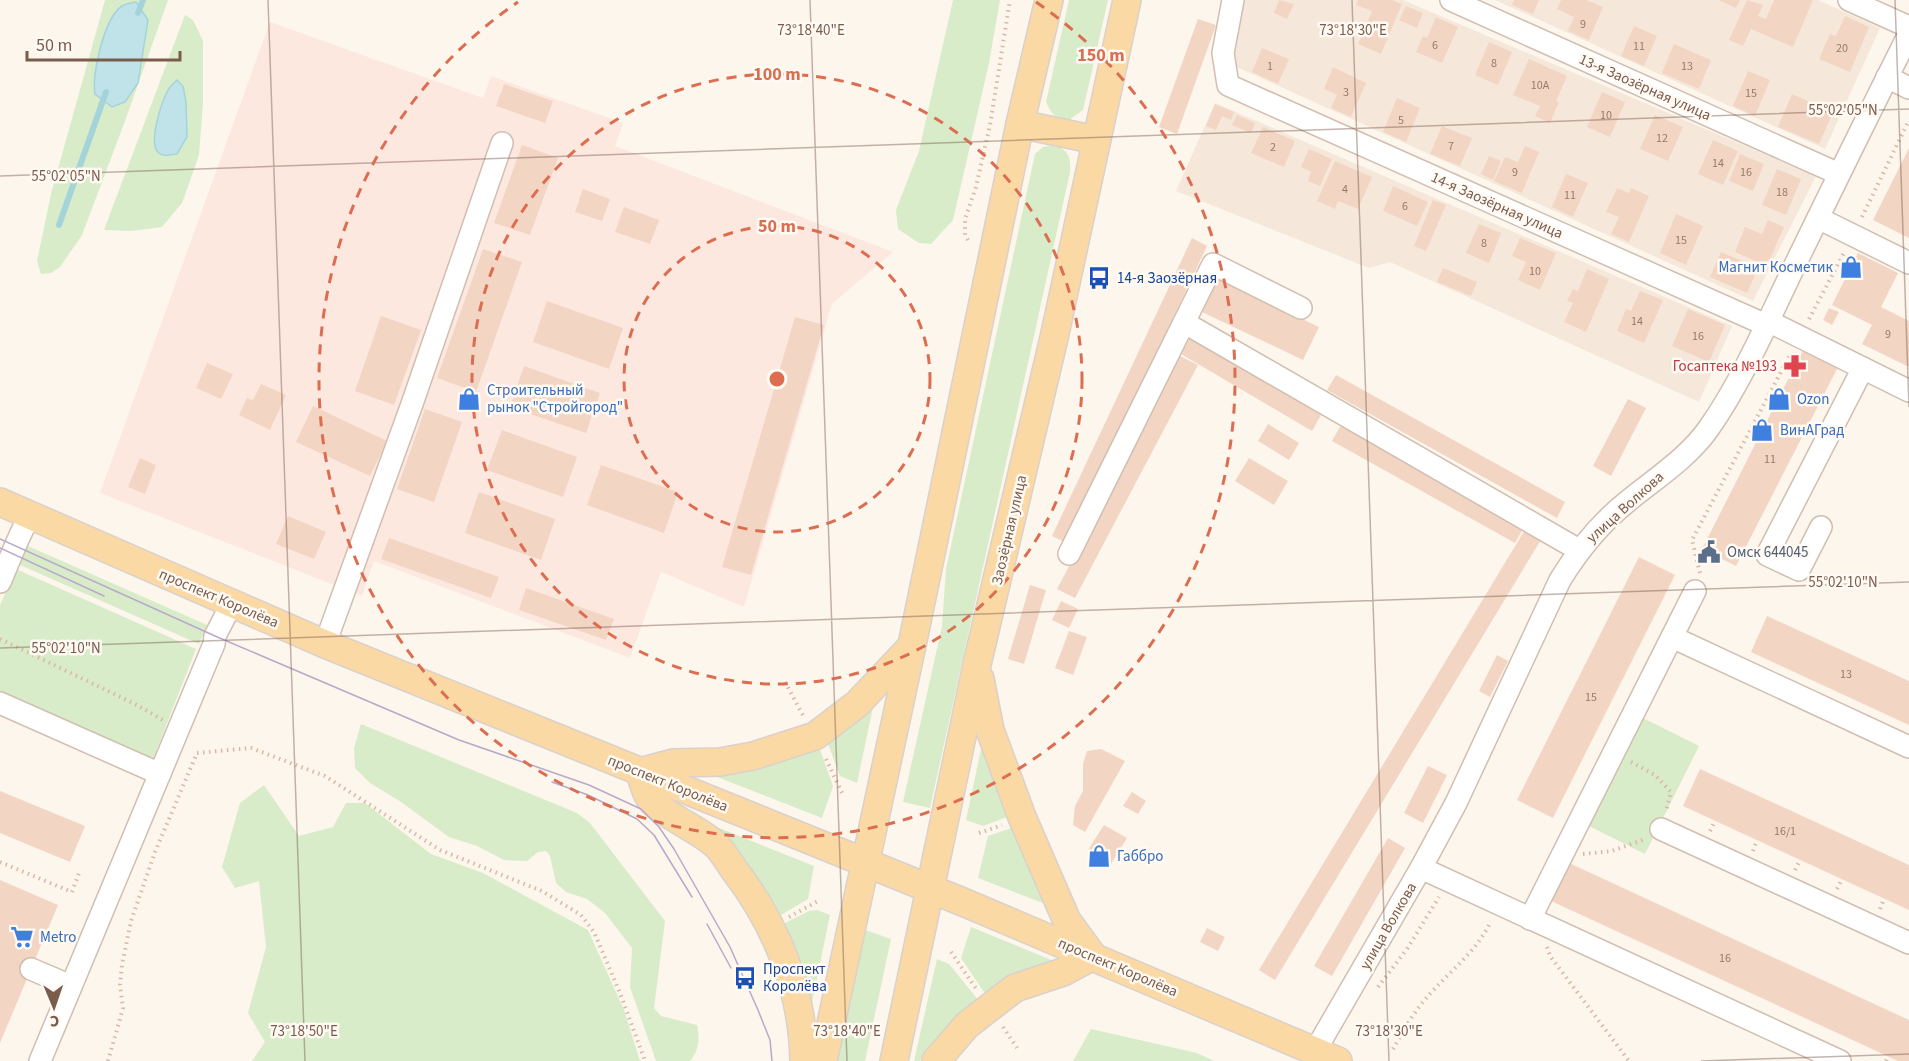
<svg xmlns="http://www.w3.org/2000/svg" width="1909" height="1061" viewBox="0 0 1909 1061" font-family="'Source Sans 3',sans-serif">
  <rect width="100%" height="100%" fill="#fdf6ec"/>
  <g fill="#f5e8da">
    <path d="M1241,0H1403L1816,176L1753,301L1228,63Z"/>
    <path d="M1495,0H1818L1880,28L1825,149Z"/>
    <path d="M1215,103L1732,326L1699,402L1390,262L1369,268L1176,191Z"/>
  </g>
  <path fill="#fde8e0" d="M270,22L483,98L491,76L623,123L615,146L893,252L832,304L744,607L661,572L630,658L374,561L362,596L100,493Z"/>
  <g fill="#d8ecc9">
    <path d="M105,0H168L125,121L82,235L60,267L51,273L41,274L37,261L51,194Z"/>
    <path d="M953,0H1000L989,63L953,220L931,244L919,243L898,229L896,210L919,151Z"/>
    <path d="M1069,0H1108L1083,110L1069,120C1056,119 1052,115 1046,102Z"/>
    <path d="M185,15L193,20L203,41V103L199,155L182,203L162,227L131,231L104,230Z"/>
    <path d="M1056,145C1069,152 1071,157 1070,172L930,808L903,802L942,626L946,569L1035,154L1043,147Z"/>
    <path d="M28,546L207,625L199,644L20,565Z"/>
    <path d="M16,569L196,649L153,759L0,695V605Z"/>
    <path d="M873,707L857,783L840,776L827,741L850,726Z"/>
    <path d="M1643,718L1699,746L1645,854L1589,826Z"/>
    <path d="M361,724L577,813L590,823L665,921L654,1008L661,1016L697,1025C700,1038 699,1051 690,1061H656L630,987L632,948L605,913L587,899L566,892L556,883L550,856L546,851L538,852L527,861L504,860L477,846L449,837L401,802L370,783L355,768L354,748Z"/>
    <path d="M983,740L1010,816L983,826L966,820Z"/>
    <path d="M819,747L833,786L822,818L699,770Z"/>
    <path d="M264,785L299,836L333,827L346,803H365L431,854L483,873L588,930L624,1010L640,1061H252L265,1042L248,1013L266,947L259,881L235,888L222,867L240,803Z"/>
    <path d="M714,826L814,866L808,899L781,915C763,882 740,853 714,826Z"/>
    <path d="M1014,827L1045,904L978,878L988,836Z"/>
    <path d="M817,910L830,915L811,1007L803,969L785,923L809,911Z"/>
    <path d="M971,927L1054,961L1027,970L986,995L961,958Z"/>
    <path d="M865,930L891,939L865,1061H837Z"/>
    <path d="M937,959L949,964L979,1001L943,1033L920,1061H914Z"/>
    <path d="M1091,1029L1197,1053L1214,1061H1073Z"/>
  </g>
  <g fill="#bfe3e8" stroke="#a5d3da" stroke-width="1.5">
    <path d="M136,2L148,20L138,83L125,102L112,107L95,94C91,74 105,17 122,6C126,3 132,3 136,2Z"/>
    <path d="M177,80L183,86L186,102L187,137L177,154C172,155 163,157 159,153C147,145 162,101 168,90C170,86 174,83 177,80Z"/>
  </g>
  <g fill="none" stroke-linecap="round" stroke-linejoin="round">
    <g stroke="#a5d3da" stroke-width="6">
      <path d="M138,13L143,0"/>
      <path d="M59,225L106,92"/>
    </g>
  </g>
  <g fill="#f3d5c3">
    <path d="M1279,0L1294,4L1287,19L1274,13Z"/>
    <path d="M1358,0H1392L1402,4L1381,54L1358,44L1372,11L1356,5Z"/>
    <path d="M1514,0H1539L1533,14L1512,5Z"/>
    <path d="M1561,0H1586L1603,7L1589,40L1568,31L1574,17L1557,9Z"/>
    <path d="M1719,0H1740L1736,8Z"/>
    <path d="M1747,0L1763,5L1758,16L1766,19L1774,0H1813L1793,47L1751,29L1743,46L1729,40Z"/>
    <path d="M1406,6L1423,13L1417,28L1399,20Z"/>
    <path d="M1845,16L1869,27L1850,72L1819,59L1830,34L1836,36Z"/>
    <path d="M1436,17L1458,27L1442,63L1416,52L1423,36L1427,38Z"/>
    <path d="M1198,19L1216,25L1177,134L1159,127Z"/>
    <path d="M1634,26L1657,36L1644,66L1621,56Z"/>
    <path d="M1489,42L1512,52L1498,85L1475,75Z"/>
    <path d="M1674,44L1711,60L1699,89L1662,73Z"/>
    <path d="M1262,48L1289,59L1278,84L1252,72Z"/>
    <path d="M1529,59L1567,76L1556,101L1559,102L1550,123L1535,116L1540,106L1513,95Z"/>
    <path d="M1333,67L1366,83L1351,117L1331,108L1337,95L1324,89Z"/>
    <path d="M1748,71L1770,80L1755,116L1733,106Z"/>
    <path d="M504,84L553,101L545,123L496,106Z"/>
    <path d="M1602,92L1625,102L1610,137L1587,127Z"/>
    <path d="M1792,94L1833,112L1819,144L1778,127Z"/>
    <path d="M1397,98L1420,108L1406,142L1383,132Z"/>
    <path d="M1215,104L1234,112L1231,120L1222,116L1216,130L1206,126Z"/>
    <path d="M1237,115L1255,123L1251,133L1232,125Z"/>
    <path d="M1655,115L1683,127L1668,161L1640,149Z"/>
    <path d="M1442,126L1472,138L1460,166L1430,154Z"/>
    <path d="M1263,127L1295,141L1284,167L1251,153Z"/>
    <path d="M1713,140L1738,151L1723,185L1698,174Z"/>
    <path d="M522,145L558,158L530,235L494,223Z"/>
    <path d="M1525,146L1539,152L1522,193L1494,181L1505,157L1518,162Z"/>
    <path d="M1909,148V238L1873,220Z"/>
    <path d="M1309,149L1332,159L1320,186L1308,181L1311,172L1301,167Z"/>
    <path d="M1740,154L1764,164L1753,191L1729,181Z"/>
    <path d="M1489,156L1501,161L1493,180L1481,174Z"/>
    <path d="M1335,161L1372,177L1358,209L1338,201L1335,209L1317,201Z"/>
    <path d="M1777,169L1801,179L1786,215L1762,205Z"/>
    <path d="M1566,174L1588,183L1573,217L1552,207Z"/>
    <path d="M1393,186L1428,202L1417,226L1383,211Z"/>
    <path d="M1617,188L1629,193L1631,188L1649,196L1629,242L1611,234L1619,217L1606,212Z"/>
    <path d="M583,189L610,199L602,221L575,212Z"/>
    <path d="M1433,200L1446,205L1426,251L1414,246Z"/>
    <path d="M624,207L659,220L650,244L615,232Z"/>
    <path d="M1676,214L1703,226L1686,265L1660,253Z"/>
    <path d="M1768,220L1784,227L1767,266L1735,252L1745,227L1762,234Z"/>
    <path d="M1479,224L1501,233L1489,263L1466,253Z"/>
    <path d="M1192,238L1207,246L1067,543L1052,536Z"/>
    <path d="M1520,238L1556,253L1540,290L1518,280L1526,262L1512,256Z"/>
    <path d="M483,249L522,262L476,392L437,378Z"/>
    <path d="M1721,252L1758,268L1747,293L1710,277Z"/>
    <path d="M1858,253L1898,273L1881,307L1909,321V367L1862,344L1872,325L1832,305Z"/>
    <path d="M1443,268L1477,282L1471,296L1437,282Z"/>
    <path d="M1587,269L1609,279L1586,332L1564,322L1573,303L1567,301L1573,289L1578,291Z"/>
    <path d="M1218,279L1319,327L1303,360L1202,312Z"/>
    <path d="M1640,291L1663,300L1644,343L1617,331L1626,309L1631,311Z"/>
    <path d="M547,301L623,328L609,369L533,342Z"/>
    <path d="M1829,308L1839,312L1832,325L1823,320Z"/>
    <path d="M1688,309L1725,325L1709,362L1672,346Z"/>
    <path d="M381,316L421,330L394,405L355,391Z"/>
    <path d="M795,317L824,325L751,575L722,567Z"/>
    <path d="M1190,338L1321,415L1312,431L1181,354Z"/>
    <path d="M1803,350L1838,367L1736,566L1702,549Z"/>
    <path d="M1180,356L1198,365L1075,598L1057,589Z"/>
    <path d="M207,363L233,374L221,399L196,388Z"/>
    <path d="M524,366L600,393L586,433L510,407Z"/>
    <path d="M1336,375L1565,502L1557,518L1327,390Z"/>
    <path d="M261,384L286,395L270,430L239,415L247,398L253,400Z"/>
    <path d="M1628,399L1646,408L1611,476L1593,466Z"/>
    <path d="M313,406L387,441L370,476L296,442Z"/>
    <path d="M425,409L462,422L434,502L397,489Z"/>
    <path d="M1268,424L1299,443L1289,460L1258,441Z"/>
    <path d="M1341,425L1524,527L1515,543L1332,441Z"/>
    <path d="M502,430L577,457L563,497L487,470Z"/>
    <path d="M140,458L156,465L145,494L128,487Z"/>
    <path d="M1249,458L1288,481L1274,505L1235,481Z"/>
    <path d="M601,465L678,492L664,533L587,505Z"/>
    <path d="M479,492L555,519L541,560L465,533Z"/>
    <path d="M288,516L326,532L314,559L276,544Z"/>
    <path d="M1526,528L1542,538L1275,980L1259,970Z"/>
    <path d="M389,538L499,577L491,598L381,559Z"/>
    <path d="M1639,557L1675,575L1553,818L1517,800Z"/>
    <path d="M1030,585L1046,590L1024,664L1008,659Z"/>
    <path d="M526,588L614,619L606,640L519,610Z"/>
    <path d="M1061,601L1078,609L1069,628L1052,620Z"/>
    <path d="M1767,616L1909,681V725L1751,652Z"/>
    <path d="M1069,631L1087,637L1073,675L1055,668Z"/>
    <path d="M1497,655L1508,661L1490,697L1479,691Z"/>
    <path d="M1101,749L1125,761L1085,832L1073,825L1075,806L1083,791V764L1087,751Z"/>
    <path d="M1428,766L1447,775L1423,823L1404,813Z"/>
    <path d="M1700,769L1909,865V910L1683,806Z"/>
    <path d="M0,791L85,826L70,862L0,833Z"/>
    <path d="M1132,792L1146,801L1138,814L1123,806Z"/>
    <path d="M1104,825L1127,838L1111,864L1088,850Z"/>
    <path d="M1388,838L1405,848L1332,976L1314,966Z"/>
    <path d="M1569,863L1909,1020V1061H1898L1551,901Z"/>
    <path d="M0,880L58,905L0,1043Z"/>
    <path d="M1207,928L1225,937L1218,951L1200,942Z"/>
  </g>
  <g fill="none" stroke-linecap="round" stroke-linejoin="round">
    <g stroke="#d1beb0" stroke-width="24">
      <g id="minor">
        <path d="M1233,0L1223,53L1228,85L1766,325"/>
        <path d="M1451,0L1839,174"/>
        <path d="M1849,0L1909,27"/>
        <path d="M1887,77L1909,88"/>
        <path d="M1818,218L1909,263"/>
        <path d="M1768,321L1909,391"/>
        <path d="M1185,323L1579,550"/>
        <path d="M1821,527L1799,570L1767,555L1863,368"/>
        <path d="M1069,554L1213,264L1301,308"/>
        <path d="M0,582C10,559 18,537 30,515"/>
        <path d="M1672,637L1909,747"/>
        <path d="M325,644L412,404L502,143"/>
        <path d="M0,703L160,774"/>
        <path d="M1661,829L1909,943"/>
        <path d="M1421,868L1840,1061"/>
        <path d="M1530,919L1695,591"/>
        <path d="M31,969L71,986"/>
        <path d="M1315,1051L1421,868L1456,803L1560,580C1579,549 1599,524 1628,501C1656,478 1688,458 1709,428C1742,381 1769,319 1794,267C1832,189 1870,111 1909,34"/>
        <path d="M40,1061L214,644L215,636L232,603"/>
      </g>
    </g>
    <g stroke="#dad1cd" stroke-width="30">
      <g id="major">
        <path d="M1020,124L1096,140"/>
        <path d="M0,502L325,644L963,902L1338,1061"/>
        <path d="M980,679L990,730L1022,817L1067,921L1092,955"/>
        <path d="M640,772C643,781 646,795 652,801C670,819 697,828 716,845C723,852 729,863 735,871C777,926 803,991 804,1061"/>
        <path d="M640,772L673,763L720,762L753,756L815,736L857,704L910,648"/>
        <path d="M823,1061L912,645L1020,124L1049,0"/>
        <path d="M894,1061L978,660L1054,338L1127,0"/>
        <path d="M936,1061L967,1025L1015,988L1063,972L1093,956"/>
      </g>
    </g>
    <g stroke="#d9b8a5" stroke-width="4" stroke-dasharray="1.5 4.5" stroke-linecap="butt">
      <path d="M1862,217L1909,120"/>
      <path d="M968,240L965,235V219L976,187L990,125L1010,0"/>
      <path d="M1809,319L1845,251"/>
      <path d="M1700,573L1692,540L1790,355"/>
      <path d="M0,639L133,703L163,720"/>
      <path d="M785,682L804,717"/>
      <path d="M197,753L251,748L325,776L440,850L542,891L581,915L594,932L620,993L645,1061"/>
      <path d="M826,759L842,793"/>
      <path d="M1631,762L1655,775L1671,792L1666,811"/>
      <path d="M1710,831L1715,821"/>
      <path d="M979,833L1002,825"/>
      <path d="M1753,851L1757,840"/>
      <path d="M1583,854L1612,851L1646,839"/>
      <path d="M0,862L72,892L79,873"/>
      <path d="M1795,870L1800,860"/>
      <path d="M1837,889L1842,879"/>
      <path d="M1880,909L1884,899"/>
      <path d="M789,917L820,900"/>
      <path d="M1547,947L1550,956L1629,1061"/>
      <path d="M951,952L977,990"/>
      <path d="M1378,987L1407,949L1439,897"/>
      <path d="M1003,1027L1017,1048"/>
      <path d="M1393,1049C1403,1031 1415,1010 1429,995C1451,970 1477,951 1491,921"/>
      <path d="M108,1061L123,1008L120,985L122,965L131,921L155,852L197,753"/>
      <path d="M1886,1061L1888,1057"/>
    </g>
    <use href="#minor" stroke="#fff" stroke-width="21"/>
    <use href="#major" stroke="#fbd9a5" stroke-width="27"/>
    <g stroke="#b9a8c9" stroke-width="1.5">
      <path d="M0,539L215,636L459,740L589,785L641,809L659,827L674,849L730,947L758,1010L770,1040L772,1061"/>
      <path d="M0,548L104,596"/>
      <path d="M552,782L588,795L637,819L654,835L692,897"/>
      <path d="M707,924L731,968"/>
    </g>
  </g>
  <path fill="none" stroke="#7a5c4d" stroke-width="1.5" stroke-opacity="0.45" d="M268,0L305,1061M810,0L847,1061M1352,0L1389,1061M1895,0L1909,407M0,176L1909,109M0,648L1909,582M1701,1061L1909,1054"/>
  <g fill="none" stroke="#dc6d51" stroke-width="3" stroke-dasharray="10 8">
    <circle cx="777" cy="379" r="153"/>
    <circle cx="777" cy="379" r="305"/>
    <path d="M1036 2A458 458 0 1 1 518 2"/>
  </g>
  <defs>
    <g id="shop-bare" transform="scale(1.8)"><path d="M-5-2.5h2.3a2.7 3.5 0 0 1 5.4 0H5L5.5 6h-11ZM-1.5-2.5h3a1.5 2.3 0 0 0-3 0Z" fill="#3f7fe0" stroke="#fffaf3" stroke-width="2.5" paint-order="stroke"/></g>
    <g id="bus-bare" transform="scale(1.8)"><path d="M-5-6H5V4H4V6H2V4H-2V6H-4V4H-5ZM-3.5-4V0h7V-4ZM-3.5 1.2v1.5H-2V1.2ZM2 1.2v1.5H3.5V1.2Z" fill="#1a4fb4" stroke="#fffaf3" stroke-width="2.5" paint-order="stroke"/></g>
    <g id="pharmacy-bare" transform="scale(1.8)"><path d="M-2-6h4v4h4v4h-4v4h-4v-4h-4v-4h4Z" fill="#e0444e" stroke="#fffaf3" stroke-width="2.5" paint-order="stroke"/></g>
    <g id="civic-bare" transform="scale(1.8)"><path d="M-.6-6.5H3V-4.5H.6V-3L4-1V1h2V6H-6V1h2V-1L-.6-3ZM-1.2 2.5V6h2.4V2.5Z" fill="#5c6f8a" stroke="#fffaf3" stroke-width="2.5" paint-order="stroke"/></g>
    <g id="supermarket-bare" transform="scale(1.8)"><path d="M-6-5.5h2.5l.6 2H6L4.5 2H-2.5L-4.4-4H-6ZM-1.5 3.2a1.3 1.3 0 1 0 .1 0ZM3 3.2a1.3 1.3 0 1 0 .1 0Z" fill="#3f7fe0" stroke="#fffaf3" stroke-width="2.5" paint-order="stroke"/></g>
  </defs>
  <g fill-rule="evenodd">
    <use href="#shop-bare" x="1851" y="267"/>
    <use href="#bus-bare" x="1099" y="278"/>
    <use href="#pharmacy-bare" x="1795" y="366"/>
    <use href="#shop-bare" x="469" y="399"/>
    <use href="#shop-bare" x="1779" y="399"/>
    <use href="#shop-bare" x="1762" y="430"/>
    <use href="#civic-bare" x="1709" y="552"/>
    <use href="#shop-bare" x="1099" y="856"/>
    <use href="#supermarket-bare" x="22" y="937"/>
    <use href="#bus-bare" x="745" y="978"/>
  </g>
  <g text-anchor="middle" stroke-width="5" stroke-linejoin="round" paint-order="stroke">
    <g font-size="12" fill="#987a6a">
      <text x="1583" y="28">9</text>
      <text x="1435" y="49">6</text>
      <text x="1639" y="50">11</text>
      <text x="1842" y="52">20</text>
      <text x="1494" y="67">8</text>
      <text x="1270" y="70">1</text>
      <text x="1687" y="70">13</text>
      <text x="1540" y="89">10А</text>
      <text x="1346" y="96">3</text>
      <text x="1751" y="97">15</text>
      <text x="1606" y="119">10</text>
      <text x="1401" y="124">5</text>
      <text x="1662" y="142">12</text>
      <text x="1451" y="150">7</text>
      <text x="1273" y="151">2</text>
      <text x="1718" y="167">14</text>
      <text x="1515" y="176">9</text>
      <text x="1746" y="176">16</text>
      <text x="1345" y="193">4</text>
      <text x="1782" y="196">18</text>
      <text x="1570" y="199">11</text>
      <text x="1405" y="210">6</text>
      <text x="1681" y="244">15</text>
      <text x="1484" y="247">8</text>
      <text x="1535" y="275">10</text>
      <text x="1637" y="325">14</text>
      <text x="1888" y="338">9</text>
      <text x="1698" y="340">16</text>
      <text x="1770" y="463">11</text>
      <text x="1846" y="678">13</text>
      <text x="1591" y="701">15</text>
      <text x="1785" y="835">16/1</text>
      <text x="1725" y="962">16</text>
    </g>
    <g font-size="15" fill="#7a5c4d" stroke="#fffaf3">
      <text transform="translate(1645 87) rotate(24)" y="5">13-я Заозёрная улица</text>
      <text transform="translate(1497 205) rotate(24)" y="5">14-я Заозёрная улица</text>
      <text transform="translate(1625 507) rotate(-42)" y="5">улица Волкова</text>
      <text transform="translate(1009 530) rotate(-77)" y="5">Заозёрная улица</text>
      <text transform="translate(219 598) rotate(23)" y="5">проспект Королёва</text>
      <text transform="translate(668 783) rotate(22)" y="5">проспект Королёва</text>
      <text transform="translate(1388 926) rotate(-60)" y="5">улица Волкова</text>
      <text transform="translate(1118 967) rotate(23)" y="5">проспект Королёва</text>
    </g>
    <g font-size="15" fill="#366cbe" stroke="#fffaf3" text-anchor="start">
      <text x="1833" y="272" text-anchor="end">Магнит Косметик</text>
      <text x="487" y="395">Строительный<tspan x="487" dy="17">рынок "Стройгород"</tspan></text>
      <text x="1797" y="404">Ozon</text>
      <text x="1780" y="435">ВинАГрад</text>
      <text x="1117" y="861">Габбро</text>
      <text x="40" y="942">Metro</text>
    </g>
    <g font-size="15" fill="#164399" stroke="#fffaf3" text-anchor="start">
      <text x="1117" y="283">14-я Заозёрная</text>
      <text x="763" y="974">Проспект<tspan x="763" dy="17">Королёва</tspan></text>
    </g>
    <g font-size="15" fill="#be3a42" stroke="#fffaf3" text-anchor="end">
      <text x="1777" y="371">Госаптека №193</text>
    </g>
    <g font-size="15" fill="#4e5e75" stroke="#fffaf3" text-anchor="start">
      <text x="1727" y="557">Омск 644045</text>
    </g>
  </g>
  <g font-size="15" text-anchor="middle" fill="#7a5c4d" stroke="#fffaf3" stroke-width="5" stroke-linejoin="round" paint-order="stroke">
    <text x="811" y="35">73°18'40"E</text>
    <text x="1353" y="35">73°18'30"E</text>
    <text x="1843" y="115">55°02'05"N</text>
    <text x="66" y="181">55°02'05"N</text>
    <text x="1843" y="587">55°02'10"N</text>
    <text x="66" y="653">55°02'10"N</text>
    <text x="304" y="1036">73°18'50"E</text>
    <text x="847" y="1036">73°18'40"E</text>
    <text x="1389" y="1036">73°18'30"E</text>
  </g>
  <circle cx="777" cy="379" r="9" fill="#dc6d51" stroke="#fffaf3" stroke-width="3"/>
  <g font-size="18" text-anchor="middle" font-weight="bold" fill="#dc6d51" stroke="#fffaf3" stroke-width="5" stroke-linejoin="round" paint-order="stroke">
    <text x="1101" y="61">150 m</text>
    <text x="777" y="80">100 m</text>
    <text x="777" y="232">50 m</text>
  </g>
  <g transform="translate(54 1007) rotate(178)" stroke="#fffaf3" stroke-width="4.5" paint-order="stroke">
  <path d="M0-4.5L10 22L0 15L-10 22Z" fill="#7a5c4d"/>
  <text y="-9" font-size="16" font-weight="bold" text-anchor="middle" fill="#7a5c4d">С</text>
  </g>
  <path d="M27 51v9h153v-9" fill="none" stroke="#7a5c4d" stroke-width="3"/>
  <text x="36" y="51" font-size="18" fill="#7a5c4d" stroke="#fffaf3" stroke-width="4.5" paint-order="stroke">50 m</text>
</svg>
